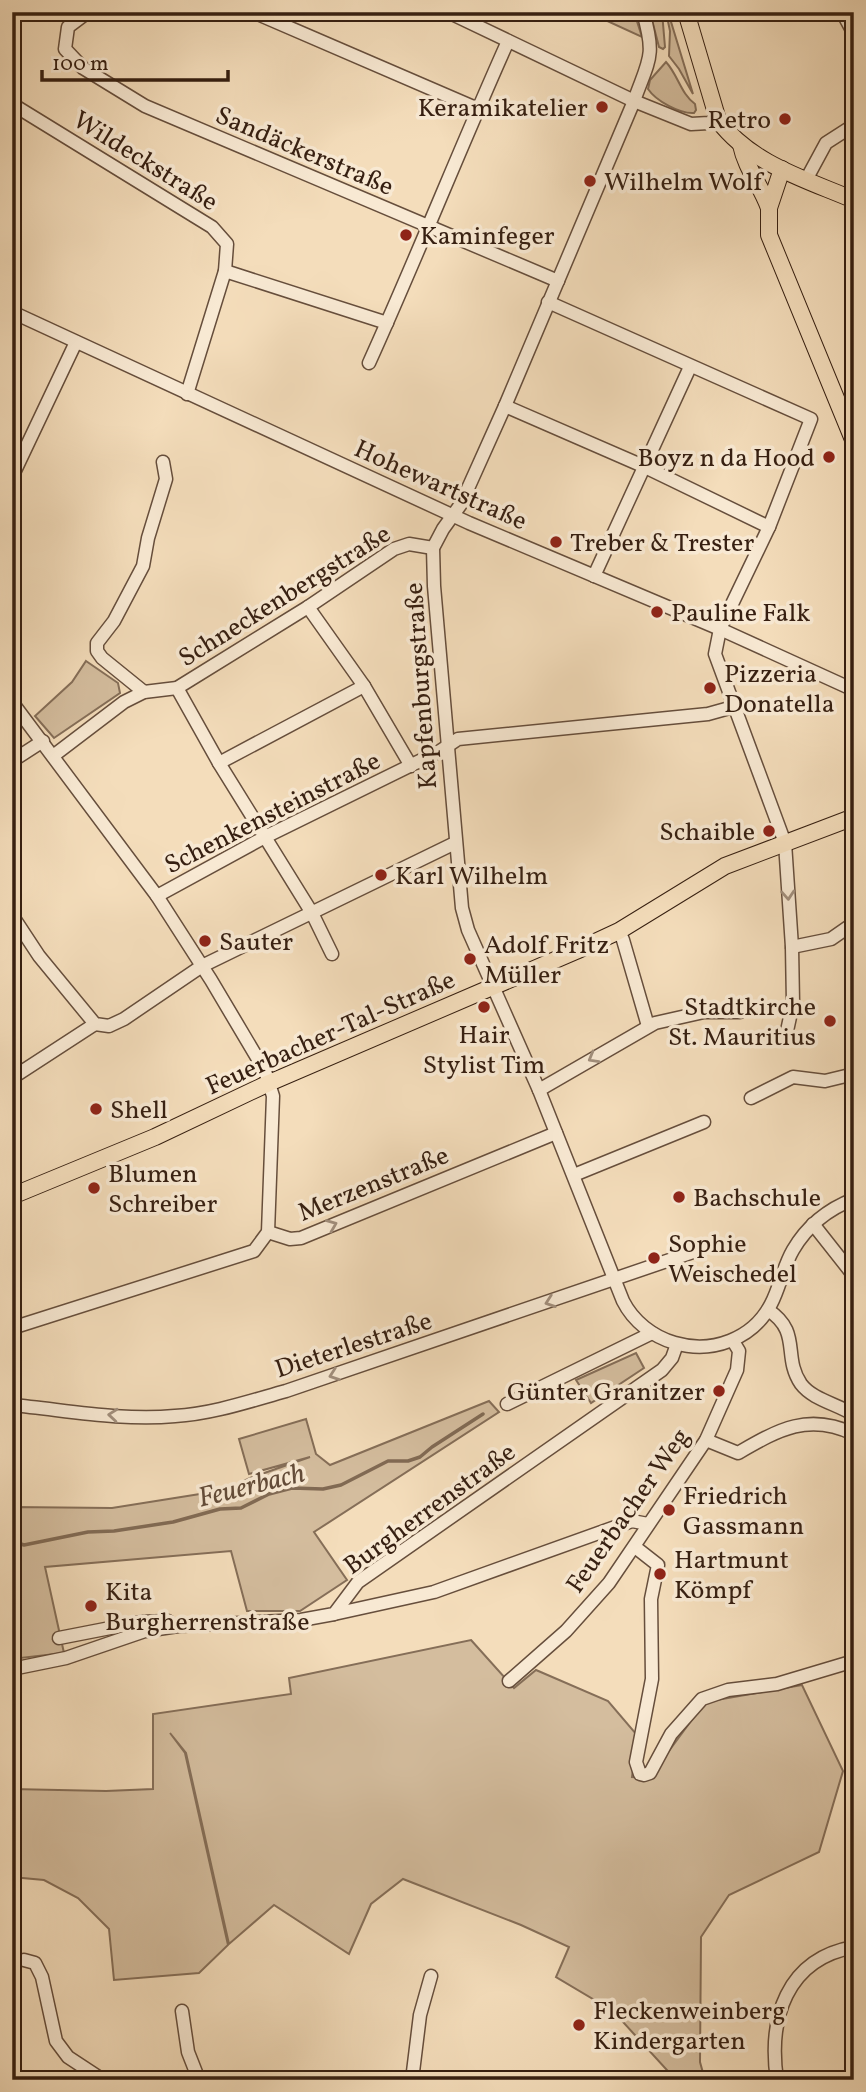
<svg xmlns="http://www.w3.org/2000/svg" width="866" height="2092" viewBox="0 0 866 2092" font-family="Vollkorn,serif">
  <rect width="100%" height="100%" fill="#f4ddbb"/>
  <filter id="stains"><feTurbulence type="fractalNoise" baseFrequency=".00286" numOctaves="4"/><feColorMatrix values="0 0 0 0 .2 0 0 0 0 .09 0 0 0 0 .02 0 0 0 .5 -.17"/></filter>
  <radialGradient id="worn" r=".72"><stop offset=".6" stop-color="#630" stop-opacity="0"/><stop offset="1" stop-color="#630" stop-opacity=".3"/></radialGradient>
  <g fill="#d4bd9e" stroke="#856e58" stroke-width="2">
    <path d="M614,12H634L642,37L605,20Z"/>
    <path d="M650,12H662L665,47L663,49L659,47Z"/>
    <path d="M666,12H668L693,94L679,69L669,56L670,31Z"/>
    <path d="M666,62C678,75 681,94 695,104L696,110L694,113C680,114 656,101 648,89L650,80Z"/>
    <path d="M86,661L118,683L120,693L54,738L35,716L72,682Z"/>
    <path d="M636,1353L644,1368L591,1403L576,1380Z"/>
    <path d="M489,1401L499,1412L314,1532L347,1580L300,1611H247L231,1551L45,1567L64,1653L12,1659V1507L112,1508L225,1490L250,1478L310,1457L249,1474L239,1439L306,1419L316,1454L330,1465Z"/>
    <path d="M471,1640L514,1688L536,1670L608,1701L637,1735L632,1777L649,1778L705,1702L802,1685L843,1771L819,1852L729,1895L701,1937L700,2062L705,2080H676L613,2011L556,1977L569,1947L521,1925L403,1879L371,1904L349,1954L274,1905L229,1944L186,1753L170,1733L185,1753L228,1945L199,1973L114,1980L109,1929L78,1898L44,1880L12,1877V1789L106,1791L153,1789V1714L291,1694L289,1678Z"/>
  </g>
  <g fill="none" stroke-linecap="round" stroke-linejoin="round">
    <path stroke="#816a54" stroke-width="3.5" d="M12,1541L24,1545L88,1532L114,1531L173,1522L220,1509L241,1508L269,1494L292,1488L323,1489L341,1485L388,1461H408L420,1457L432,1447L483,1414"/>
    <g stroke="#664e3c" stroke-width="15">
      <g id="minor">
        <path d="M88,12L68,27L65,49L83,68L145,106L558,281"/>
        <path d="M253,12L478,109"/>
        <path d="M448,12L634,101L691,124L709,123L718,120"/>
        <path d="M643,12C656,57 649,59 634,101L505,406L461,504L443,529L433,548L434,586L462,908L468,930L539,1090L623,1301C633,1321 653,1337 675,1343C712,1354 753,1339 771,1304C780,1287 783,1267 793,1250C807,1226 828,1209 854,1199"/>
        <path d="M842,12L854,34"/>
        <path d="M12,104L212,227L227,244L225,271L187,394"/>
        <path d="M806,180L826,143L854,125"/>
        <path d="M225,271L387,323"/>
        <path d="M548,302L811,419L769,527L720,629L715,654L785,843L792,947L793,1003L787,1031"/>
        <path d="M12,312L469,523L720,629L854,690"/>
        <path d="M369,363C417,257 460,148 508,41"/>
        <path d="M505,406L643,466L769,527"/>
        <path d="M12,477L76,342"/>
        <path d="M594,576L690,367"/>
        <path d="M308,607L364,686L411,766"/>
        <path d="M177,688L219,763L312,913L332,954"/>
        <path d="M144,692L102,658L97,651V643L114,621L143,566L148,538L166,479L163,462"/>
        <path d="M12,702L157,896L211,980L265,1071L273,1096L268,1232L254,1251L12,1328"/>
        <path d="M53,756L124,702L144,692L177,688L308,607L394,549L409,544L433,548"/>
        <path d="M12,761L43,741"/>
        <path d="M219,763L364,686"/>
        <path d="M157,896L265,837L440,751L458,739L708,714L733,707"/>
        <path d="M12,915L39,956L95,1024L109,1026L124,1019L202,966L455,843"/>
        <path d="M619,931L623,940L648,1026"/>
        <path d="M792,947L831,939L854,923"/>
        <path d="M12,1078L95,1024"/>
        <path d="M539,1090L655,1023L704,1012H740"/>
        <path d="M751,1098L793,1077L825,1081L854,1074"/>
        <path d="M574,1175L704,1122"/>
        <path d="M813,1224L854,1276"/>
        <path d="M268,1232L290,1239L301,1238L556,1133"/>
        <path d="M768,1310C802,1332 782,1356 801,1384C813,1400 838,1404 854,1415"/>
        <path d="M507,1404L652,1333"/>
        <path d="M12,1405C66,1410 121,1421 175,1416C212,1414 250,1401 286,1391L696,1251"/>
        <path d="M706,1440L738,1453C778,1430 808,1412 854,1434"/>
        <path d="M635,1547L658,1565L651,1599L652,1679L636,1762L640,1774L644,1775L650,1773L671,1734L702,1699L728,1690L777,1684L854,1661"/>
        <path d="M334,1614L434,1592L632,1521L648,1524"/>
        <path d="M59,1638L141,1622L168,1621"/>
        <path d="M12,1669L66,1658L145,1631L178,1626L301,1620L334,1614L358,1582L662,1370L672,1358L677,1344"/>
        <path d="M509,1681L566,1631L609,1583L706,1440L737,1370L739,1351L733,1341"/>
        <path d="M24,1960L35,1963L42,1977L56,2041L68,2057L103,2080"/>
        <path d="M182,2011L188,2052L199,2080"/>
        <path d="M412,2080L420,2015L431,1976"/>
        <path d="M777,2080C768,2019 786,1959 854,1947"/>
      </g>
    </g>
    <g stroke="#361f11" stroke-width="18">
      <g id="major">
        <path d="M686,12L718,120C751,164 805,179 854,200"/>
        <path d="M741,145C746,169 761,185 769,208"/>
        <path d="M782,169L769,208V235L854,442"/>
        <path d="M12,1196L155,1137L269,1083L576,951L619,931L725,866L854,817"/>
      </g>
    </g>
    <use href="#minor" stroke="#f8e9d3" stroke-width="12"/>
    <use href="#major" stroke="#f4ddbb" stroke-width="16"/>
  </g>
  <defs><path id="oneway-chevron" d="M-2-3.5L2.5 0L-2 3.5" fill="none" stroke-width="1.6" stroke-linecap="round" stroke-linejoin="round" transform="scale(1.75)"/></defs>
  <g stroke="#a18e7c">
    <use href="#oneway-chevron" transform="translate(788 895) rotate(86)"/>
    <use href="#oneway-chevron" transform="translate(593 1058) rotate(150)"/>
    <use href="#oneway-chevron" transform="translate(332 1225) rotate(-22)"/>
    <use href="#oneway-chevron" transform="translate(550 1302) rotate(161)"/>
    <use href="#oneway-chevron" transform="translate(334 1375) rotate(161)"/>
    <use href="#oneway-chevron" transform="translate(113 1415) rotate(-175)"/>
  </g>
  <g fill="#8f2418" stroke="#f8e9d3" stroke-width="2.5">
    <circle cx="602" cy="107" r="7"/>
    <circle cx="785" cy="119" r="7"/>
    <circle cx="590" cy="181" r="7"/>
    <circle cx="406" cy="235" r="7"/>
    <circle cx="829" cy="457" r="7"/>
    <circle cx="556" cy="542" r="7"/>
    <circle cx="657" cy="612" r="7"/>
    <circle cx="710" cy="688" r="7"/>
    <circle cx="769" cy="831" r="7"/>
    <circle cx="381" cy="875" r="7"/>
    <circle cx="205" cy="941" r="7"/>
    <circle cx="470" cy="959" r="7"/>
    <circle cx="484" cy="1007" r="7"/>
    <circle cx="830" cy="1021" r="7"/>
    <circle cx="96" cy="1109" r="7"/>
    <circle cx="94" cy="1188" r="7"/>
    <circle cx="679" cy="1197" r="7"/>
    <circle cx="654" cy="1258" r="7"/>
    <circle cx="719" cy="1391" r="7"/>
    <circle cx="669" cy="1510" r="7"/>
    <circle cx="660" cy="1574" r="7"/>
    <circle cx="91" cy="1606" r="7"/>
    <circle cx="579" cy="2025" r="7"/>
  </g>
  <g text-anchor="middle" stroke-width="7" stroke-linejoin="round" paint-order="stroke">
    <g font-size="26" fill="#361f11" stroke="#f8e9d3" text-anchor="start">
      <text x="588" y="116" text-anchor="end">Keramikatelier</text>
      <text x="771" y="128" text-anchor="end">Retro</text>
      <text x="604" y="190">Wilhelm Wolf</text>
      <text x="420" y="244">Kaminfeger</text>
      <text x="815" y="466" text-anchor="end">Boyz n da Hood</text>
      <text x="570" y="551">Treber &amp; Trester</text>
      <text x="671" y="621">Pauline Falk</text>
      <text x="724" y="682">Pizzeria<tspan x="724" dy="30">Donatella</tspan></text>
      <text x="755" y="840" text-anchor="end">Schaible</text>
      <text x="395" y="884">Karl Wilhelm</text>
      <text x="219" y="950">Sauter</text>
      <text x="484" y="953">Adolf Fritz<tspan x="484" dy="30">Müller</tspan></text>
      <text x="816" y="1015" text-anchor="end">Stadtkirche<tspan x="816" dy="30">St. Mauritius</tspan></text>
      <text x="484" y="1043" text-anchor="middle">Hair<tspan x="484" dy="30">Stylist Tim</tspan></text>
      <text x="110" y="1118">Shell</text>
      <text x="108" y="1182">Blumen<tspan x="108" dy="30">Schreiber</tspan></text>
      <text x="693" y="1206">Bachschule</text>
      <text x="668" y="1252">Sophie<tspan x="668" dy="30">Weischedel</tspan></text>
      <text x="705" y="1400" text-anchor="end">Günter Granitzer</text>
      <text x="683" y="1504">Friedrich<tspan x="683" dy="30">Gassmann</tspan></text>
      <text x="674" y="1568">Hartmunt<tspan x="674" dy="30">Kömpf</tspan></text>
      <text x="105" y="1600">Kita<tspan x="105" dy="30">Burgherrenstraße</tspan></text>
      <text x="593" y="2019">Fleckenweinberg<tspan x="593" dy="30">Kindergarten</tspan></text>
    </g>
    <g font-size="26" fill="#361f11" stroke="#f8e9d3">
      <text transform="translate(305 150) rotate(23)" y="9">Sandäckerstraße</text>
      <text transform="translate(146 160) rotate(32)" y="9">Wildeckstraße</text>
      <text transform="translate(441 484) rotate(24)" y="9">Hohewartstraße</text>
      <text transform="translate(284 595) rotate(-32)" y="9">Schneckenbergstraße</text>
      <text transform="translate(420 686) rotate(-94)" y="9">Kapfenburgstraße</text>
      <text transform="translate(272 812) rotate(-27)" y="9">Schenkensteinstraße</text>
      <text transform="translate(330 1032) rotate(-24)" y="9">Feuerbacher-Tal-Straße</text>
      <text transform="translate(373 1183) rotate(-22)" y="9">Merzenstraße</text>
      <text transform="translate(353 1344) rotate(-18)" y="9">Dieterlestraße</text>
      <text transform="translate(429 1508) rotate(-36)" y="9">Burgherrenstraße</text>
      <text transform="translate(627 1510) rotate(-55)" y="9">Feuerbacher Weg</text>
    </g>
    <g font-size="28" font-style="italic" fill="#624b38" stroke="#f8e9d3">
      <text transform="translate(251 1484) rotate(-14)" y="10">Feuerbach</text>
    </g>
  </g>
  <rect width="866" height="2092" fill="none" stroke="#f4ddbb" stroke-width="42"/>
  <rect x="14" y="14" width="838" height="2064" fill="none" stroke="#361f11" stroke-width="3.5"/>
  <rect x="21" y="21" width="824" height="2050" fill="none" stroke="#361f11" stroke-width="2"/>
  <path d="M42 70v10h186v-10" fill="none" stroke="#361f11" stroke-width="3.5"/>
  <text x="52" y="70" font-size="21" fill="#361f11" stroke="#f8e9d3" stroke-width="5" paint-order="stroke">100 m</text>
  <rect width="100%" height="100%" filter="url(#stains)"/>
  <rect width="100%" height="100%" fill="url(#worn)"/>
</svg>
